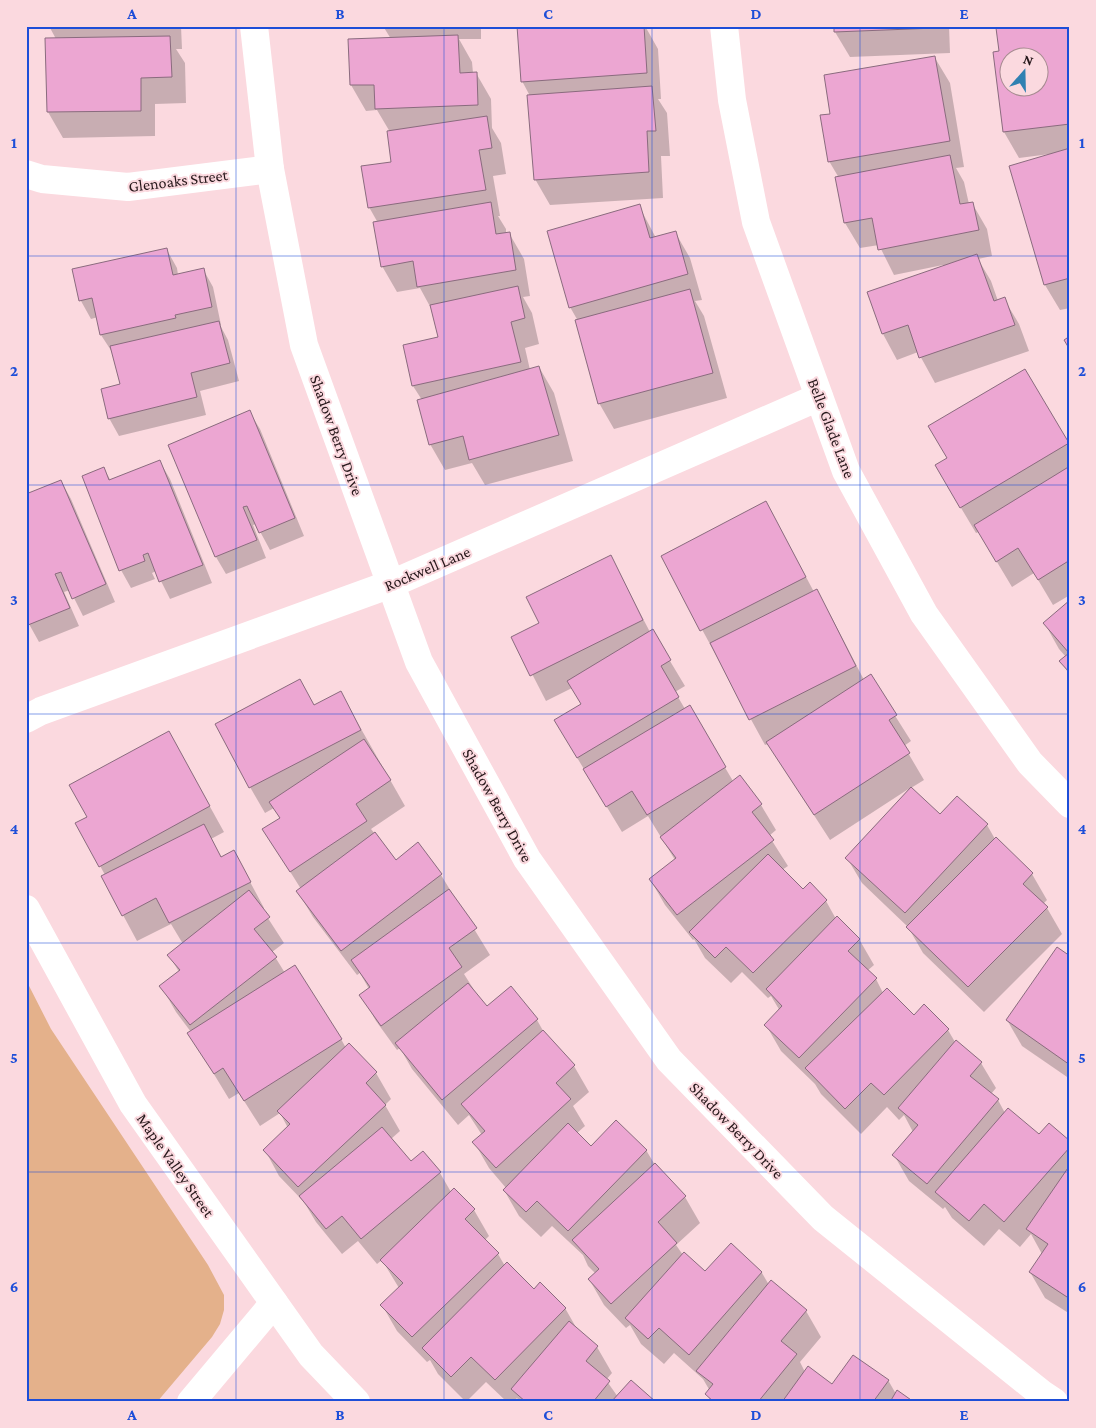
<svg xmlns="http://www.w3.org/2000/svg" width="1096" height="1428" viewBox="0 0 1096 1428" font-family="'Crimson Pro',serif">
  <rect width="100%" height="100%" fill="#fbd9df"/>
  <path fill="#e4b18b" d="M26,980L51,1029L208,1265L224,1295V1310L220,1324L212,1337L157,1402H26Z"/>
  <g fill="#0003" fill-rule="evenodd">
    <path d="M49,26H181L182,49H176L185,63L186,103L155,104V136L63,138L48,112L56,39Z"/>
    <path d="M383,26H481V39H459L472,62L473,73H476L491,99L492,128L501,143L506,174L493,176L500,216H498L506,229V234L509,233L524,259L530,296L523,297L532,313L539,344L525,348L530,370L539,367L554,393L573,461L485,485L472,463L445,470L430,444L422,400L413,386L439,338L433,312L420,288L397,292L382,266L378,223L369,207L393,163L390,132L377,110L366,111L351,85L391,39Z"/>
    <path d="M518,26H645L658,49L661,99H658L667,113L670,156H661L663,198L550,205L535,179L530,96L522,81Z"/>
    <path d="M835,26H949L950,53L850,57L835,32Z"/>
    <path d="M1070,26V308L1060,310L1045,285L1050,154L1019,158L1004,132L1000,53ZM1008,58H1038V88H1008Z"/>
    <path d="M935,58L950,83L964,167L956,168L964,182L969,204L972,203L987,229L992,256L978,259L991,281L998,301L1004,299L1019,324L1029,351L935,383L918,352L897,360L883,334L868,293L944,267L943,265L894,275L879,245L860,248L845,223L839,178L829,161L832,115Z"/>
    <path d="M639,206L656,238L675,232L690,258L702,300L695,301L704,316L727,398L614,429L599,403L578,321L570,307Z"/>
    <path d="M167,250L177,268L178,275L203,269L213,287L221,325H220L228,340L239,381L200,391L206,415L119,436L109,418L121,385L113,352H112L101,335L98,317L91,319L81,301L74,270Z"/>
    <path d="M1024,371L1070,446V595L1053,605L1034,573L1012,587L979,532L976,533L936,466L948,459Z"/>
    <path d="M249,411L260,429L304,536L270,550L256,524L253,525L266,558L226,574L216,557L169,445Z"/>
    <path d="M160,462L170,479L212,583L170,599L156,571L152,573L155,579L131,588L121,570L104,469L111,481Z"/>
    <path d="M61,481L71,499L115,602L83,616L70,590L64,592L79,626L39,642L29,624Z"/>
    <path d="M780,528L814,592L816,590L831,616L864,680L870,676L911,741L904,746L924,780L911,788L940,816L987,825L995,839L996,838L1032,874L1047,900L1043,904L1047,908L1062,934L984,1012L923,953L908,927L862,883L847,858L910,788L830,840L768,744L765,745L662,556Z"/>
    <path d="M610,556L650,632L652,631L685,686L675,692L685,709L689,707L733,781L739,777L761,805L776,830L769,836L788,866L782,870L803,891L826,901L836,919L859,939L874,965L867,971L876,979L883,993L914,1016L924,1006L948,1030L955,1042L981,1063L996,1088L991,1094L998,1100L1005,1113L1039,1136L1070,1142V1314L1045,1298L1030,1272L1042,1254L1031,1234L1020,1247L999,1229L984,1246L952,1218L945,1207L943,1209L909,1181L894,1155L913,1132L904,1115L899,1120L887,1107L861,1134L821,1094L815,1084L781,1051L766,1025L780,1011L771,996L768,998L742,972L731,983L705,958L694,939L693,940L665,905L650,879L675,860L648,816L622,832L570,746L582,704L572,688L546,701L513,637L541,624Z"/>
    <path d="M1070,602V676L1061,661L1066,657L1059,649L1045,624Z"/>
    <path d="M340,692L405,806L371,829L396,861L418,844L441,875L490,955L464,974L476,993L487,1008L510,988L537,1020L546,1036L574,1066L589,1092L573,1106L585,1126L577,1133L591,1147L646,1150L655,1165L685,1197L700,1223L676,1245L683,1255L705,1273H762L769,1285L806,1311L821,1337L800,1362L805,1372L833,1386L888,1380L896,1394L912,1402H711L707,1394L710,1391L703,1379L674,1353L664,1364L641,1344L630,1325L626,1328L604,1305L589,1279L596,1274L588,1266L583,1255L552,1226L541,1237L519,1216L504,1190L506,1188L489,1168L474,1142L482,1135L469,1115L458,1125L412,1069L400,1048L397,1050L376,1021L361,995L369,989L360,973L357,975L313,917L298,892L301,889L264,830L280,819L274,808L265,813L250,787L314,706Z"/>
    <path d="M183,758L224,832L211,839L222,858L234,852L264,908L262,909L284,943L272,952L285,973L341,1039L346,1048L376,1073L391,1099L385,1105L400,1131L391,1139L411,1162L423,1153L440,1173L451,1192L454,1189L474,1210L489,1236L485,1240L498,1254L505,1266L534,1291L565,1308L577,1329L597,1347L612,1373L606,1380L618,1397L654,1402H520L517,1398L513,1402H507L486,1382L466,1402L438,1374L430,1360L427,1362L397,1331L382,1305L399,1288L382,1260L377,1264L358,1241L342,1254L316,1222L304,1202L279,1176L265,1150L288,1128L280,1113L260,1126L239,1093L229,1099L189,1033L191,1032L176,1012L161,986L179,972L169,955L183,944L171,924L137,941L123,915L105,875L77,823Z"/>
    <path d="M1070,958V1079L1022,1046L1007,1020Z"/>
  </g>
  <g fill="#eca6d2" stroke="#8a6b7e" fill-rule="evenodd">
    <path d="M517,26H644L647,73L521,82Z"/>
    <path d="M834,26H936V28L834,32Z"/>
    <path d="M1008,26H1070V124L1003,132L993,52L999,51L996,28ZM1008,58H1038V88H1008Z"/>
    <path d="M458,35L460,73L477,72L478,105L375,109L374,85H350L348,39Z"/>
    <path d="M170,36L172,77L141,78V111L47,112L45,38Z"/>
    <path d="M935,56L950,141L828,162L820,115L830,114L824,75Z"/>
    <path d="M652,86L656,131H647L649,172L534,180L527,95Z"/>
    <path d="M487,116L492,148L479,150L486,190L368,208L361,166L391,162L387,131Z"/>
    <path d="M1070,148V278L1044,285L1009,166Z"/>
    <path d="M950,155L960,204L973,202L979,230L878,250L872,218L844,223L835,177Z"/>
    <path d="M491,202L496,234L510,232L516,270L417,287L413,261L381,267L373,222Z"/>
    <path d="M640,204L650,238L676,231L688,274L569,308L547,231Z"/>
    <path d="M167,248L173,275L204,268L212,307L175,315L176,318L100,335L92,298L79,301L72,269Z"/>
    <path d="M977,254L994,301L1005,297L1015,325L919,358L908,325L882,334L867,292Z"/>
    <path d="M518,286L525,318L511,322L521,362L412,386L403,345L438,337L430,305Z"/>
    <path d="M690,289L713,373L598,404L575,320Z"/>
    <path d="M219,321L230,363L191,373L197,397L108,419L101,389L120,384L110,346Z"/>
    <path d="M1070,336V350L1064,340Z"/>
    <path d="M539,366L559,435L469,460L463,436L429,445L417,400Z"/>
    <path d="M1025,369L1069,443L960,508L935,465L947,458L928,426Z"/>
    <path d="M250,410L295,518L259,533L247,506L243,507L257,540L215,557L168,445Z"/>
    <path d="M160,460L203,565L159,582L148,553L143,555L145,561L119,571L82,476L104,467L109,480Z"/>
    <path d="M1070,466V560L1038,580L1018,548L996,562L974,525Z"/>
    <path d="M61,480L106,584L72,599L61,572L55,574L70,608L28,625L26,620V494Z"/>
    <path d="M766,501L806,577L700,631L661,556Z"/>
    <path d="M611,555L643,620L530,676L511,637L539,623L526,597Z"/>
    <path d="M817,589L856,666L749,720L710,643Z"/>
    <path d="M1070,600V673L1059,661L1069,653L1043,623Z"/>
    <path d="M653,629L671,660L661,666L679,697L577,758L554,720L581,704L567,681Z"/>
    <path d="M871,674L897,715L889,720L910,753L814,815L766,742Z"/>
    <path d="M300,679L314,705L341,691L361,730L249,788L215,724Z"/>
    <path d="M690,705L726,767L647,815L632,791L606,807L583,769Z"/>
    <path d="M169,731L210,806L99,867L75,823L87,817L69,785Z"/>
    <path d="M364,739L391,780L356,804L367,821L290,872L262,829L280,818L269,802Z"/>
    <path d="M740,775L762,804L752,812L774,840L677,915L649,879L676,858L660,837Z"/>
    <path d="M911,787L940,814L957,796L988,824L905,913L845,858Z"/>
    <path d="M204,824L221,857L234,850L251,882L169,923L156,898L122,916L101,876Z"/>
    <path d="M375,832L396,860L418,842L442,874L341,951L296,891Z"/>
    <path d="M996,837L1033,873L1023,884L1048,907L968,987L906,927Z"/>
    <path d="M768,854L803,889L810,882L827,900L753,973L726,947L715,958L689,932Z"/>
    <path d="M449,889L477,928L449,948L462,967L381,1026L359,995L370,987L351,960Z"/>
    <path d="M249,890L270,917L254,929L277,957L190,1025L159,986L180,970L167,955Z"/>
    <path d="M837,916L860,939L848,951L877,978L799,1058L764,1025L782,1006L766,989Z"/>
    <path d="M1057,947L1070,956V1065L1006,1020Z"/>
    <path d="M295,965L342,1039L244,1101L223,1068L214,1074L187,1033Z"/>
    <path d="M468,983L487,1006L511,986L538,1019L442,1100L395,1043Z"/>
    <path d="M887,988L914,1015L924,1004L949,1029L884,1095L871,1083L845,1109L805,1068Z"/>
    <path d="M543,1030L575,1065L556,1083L571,1099L496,1168L472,1142L485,1131L461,1104Z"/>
    <path d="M956,1040L982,1062L970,1076L999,1099L927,1184L892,1155L918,1125L898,1108Z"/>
    <path d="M349,1043L377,1072L366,1083L386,1105L298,1187L263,1150L290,1124L277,1111Z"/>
    <path d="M1008,1108L1039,1134L1049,1123L1070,1141V1147L1004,1222L984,1204L969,1221L935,1192Z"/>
    <path d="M616,1120L647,1150L568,1231L537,1201L526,1212L503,1190L568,1123L591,1146Z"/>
    <path d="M382,1127L411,1161L423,1151L441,1172L361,1239L342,1216L326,1229L299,1196Z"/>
    <path d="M655,1163L686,1196L658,1222L677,1243L611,1304L588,1279L599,1269L572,1240Z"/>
    <path d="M1070,1165V1293L1067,1297L1029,1272L1048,1244L1026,1229Z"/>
    <path d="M454,1188L475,1209L465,1219L499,1253L412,1337L380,1305L403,1283L380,1260Z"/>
    <path d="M731,1243L762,1272L689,1355L659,1328L648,1339L625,1318L684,1252L705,1271Z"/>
    <path d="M507,1262L534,1289L540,1282L566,1308L495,1380L471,1357L451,1377L422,1348Z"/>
    <path d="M771,1280L807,1310L781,1341L797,1354L758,1402H714L705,1394L713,1384L696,1371Z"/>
    <path d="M569,1321L598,1346L586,1361L610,1381L593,1402H526L511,1389Z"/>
    <path d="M853,1355L889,1380L873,1402H782L808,1366L832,1384Z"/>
    <path d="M631,1380L656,1402H611Z"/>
    <path d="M897,1390L914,1402H890Z"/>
  </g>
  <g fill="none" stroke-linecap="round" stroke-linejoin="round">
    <g stroke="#fff" stroke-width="28">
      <path d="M254,26L270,169L304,345L419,662L527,859L669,1060L823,1218L1042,1394L1054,1402"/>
      <path d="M724,26L732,100L756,222L846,471L924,614L1030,763L1070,804"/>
      <path d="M26,174L42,179L128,187L270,169"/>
      <path d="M26,719L41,711L391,584L819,397"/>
      <path d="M26,909L133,1104L311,1355L356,1402"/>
      <path d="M191,1402L274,1303"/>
    </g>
  </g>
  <path fill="none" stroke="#1d4ed8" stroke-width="1" stroke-opacity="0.55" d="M236,26V1402M444,26V1402M652,26V1402M860,26V1402M26,256H1070M26,485H1070M26,714H1070M26,943H1070M26,1172H1070"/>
  <g text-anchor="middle" stroke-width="4" stroke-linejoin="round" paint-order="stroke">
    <g font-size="16" fill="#26171a" stroke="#fbd9df">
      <text transform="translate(178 180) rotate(-7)" y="6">Glenoaks Street</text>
      <text transform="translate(832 428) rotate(69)" y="6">Belle Glade Lane</text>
      <text transform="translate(337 435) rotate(70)" y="6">Shadow Berry Drive</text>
      <text transform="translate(427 568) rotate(-23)" y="6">Rockwell Lane</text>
      <text transform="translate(498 805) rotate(61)" y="6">Shadow Berry Drive</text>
      <text transform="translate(737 1130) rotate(46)" y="6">Shadow Berry Drive</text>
      <text transform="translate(176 1165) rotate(55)" y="6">Maple Valley Street</text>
    </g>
  </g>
  <rect width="1096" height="1428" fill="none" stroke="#fbd9df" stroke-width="55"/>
  <g transform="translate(1024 72) rotate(20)"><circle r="24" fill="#fbd9df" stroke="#a68b90"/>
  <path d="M0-4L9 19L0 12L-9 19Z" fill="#3080b2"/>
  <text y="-8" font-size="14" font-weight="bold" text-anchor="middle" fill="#26171a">N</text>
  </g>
  <rect x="28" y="28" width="1040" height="1372" fill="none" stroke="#1d4ed8" stroke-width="2"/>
  <g font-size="16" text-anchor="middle" font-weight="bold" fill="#1d4ed8">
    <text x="132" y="19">A</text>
    <text x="340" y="19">B</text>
    <text x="548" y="19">C</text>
    <text x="756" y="19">D</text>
    <text x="964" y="19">E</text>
    <text x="14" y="148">1</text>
    <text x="1082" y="148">1</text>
    <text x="14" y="376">2</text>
    <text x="1082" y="376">2</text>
    <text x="14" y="605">3</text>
    <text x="1082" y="605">3</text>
    <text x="14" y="834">4</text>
    <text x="1082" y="834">4</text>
    <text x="14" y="1063">5</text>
    <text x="1082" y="1063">5</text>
    <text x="14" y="1292">6</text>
    <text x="1082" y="1292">6</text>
    <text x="132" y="1420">A</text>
    <text x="340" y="1420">B</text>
    <text x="548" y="1420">C</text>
    <text x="756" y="1420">D</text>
    <text x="964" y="1420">E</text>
  </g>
</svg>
